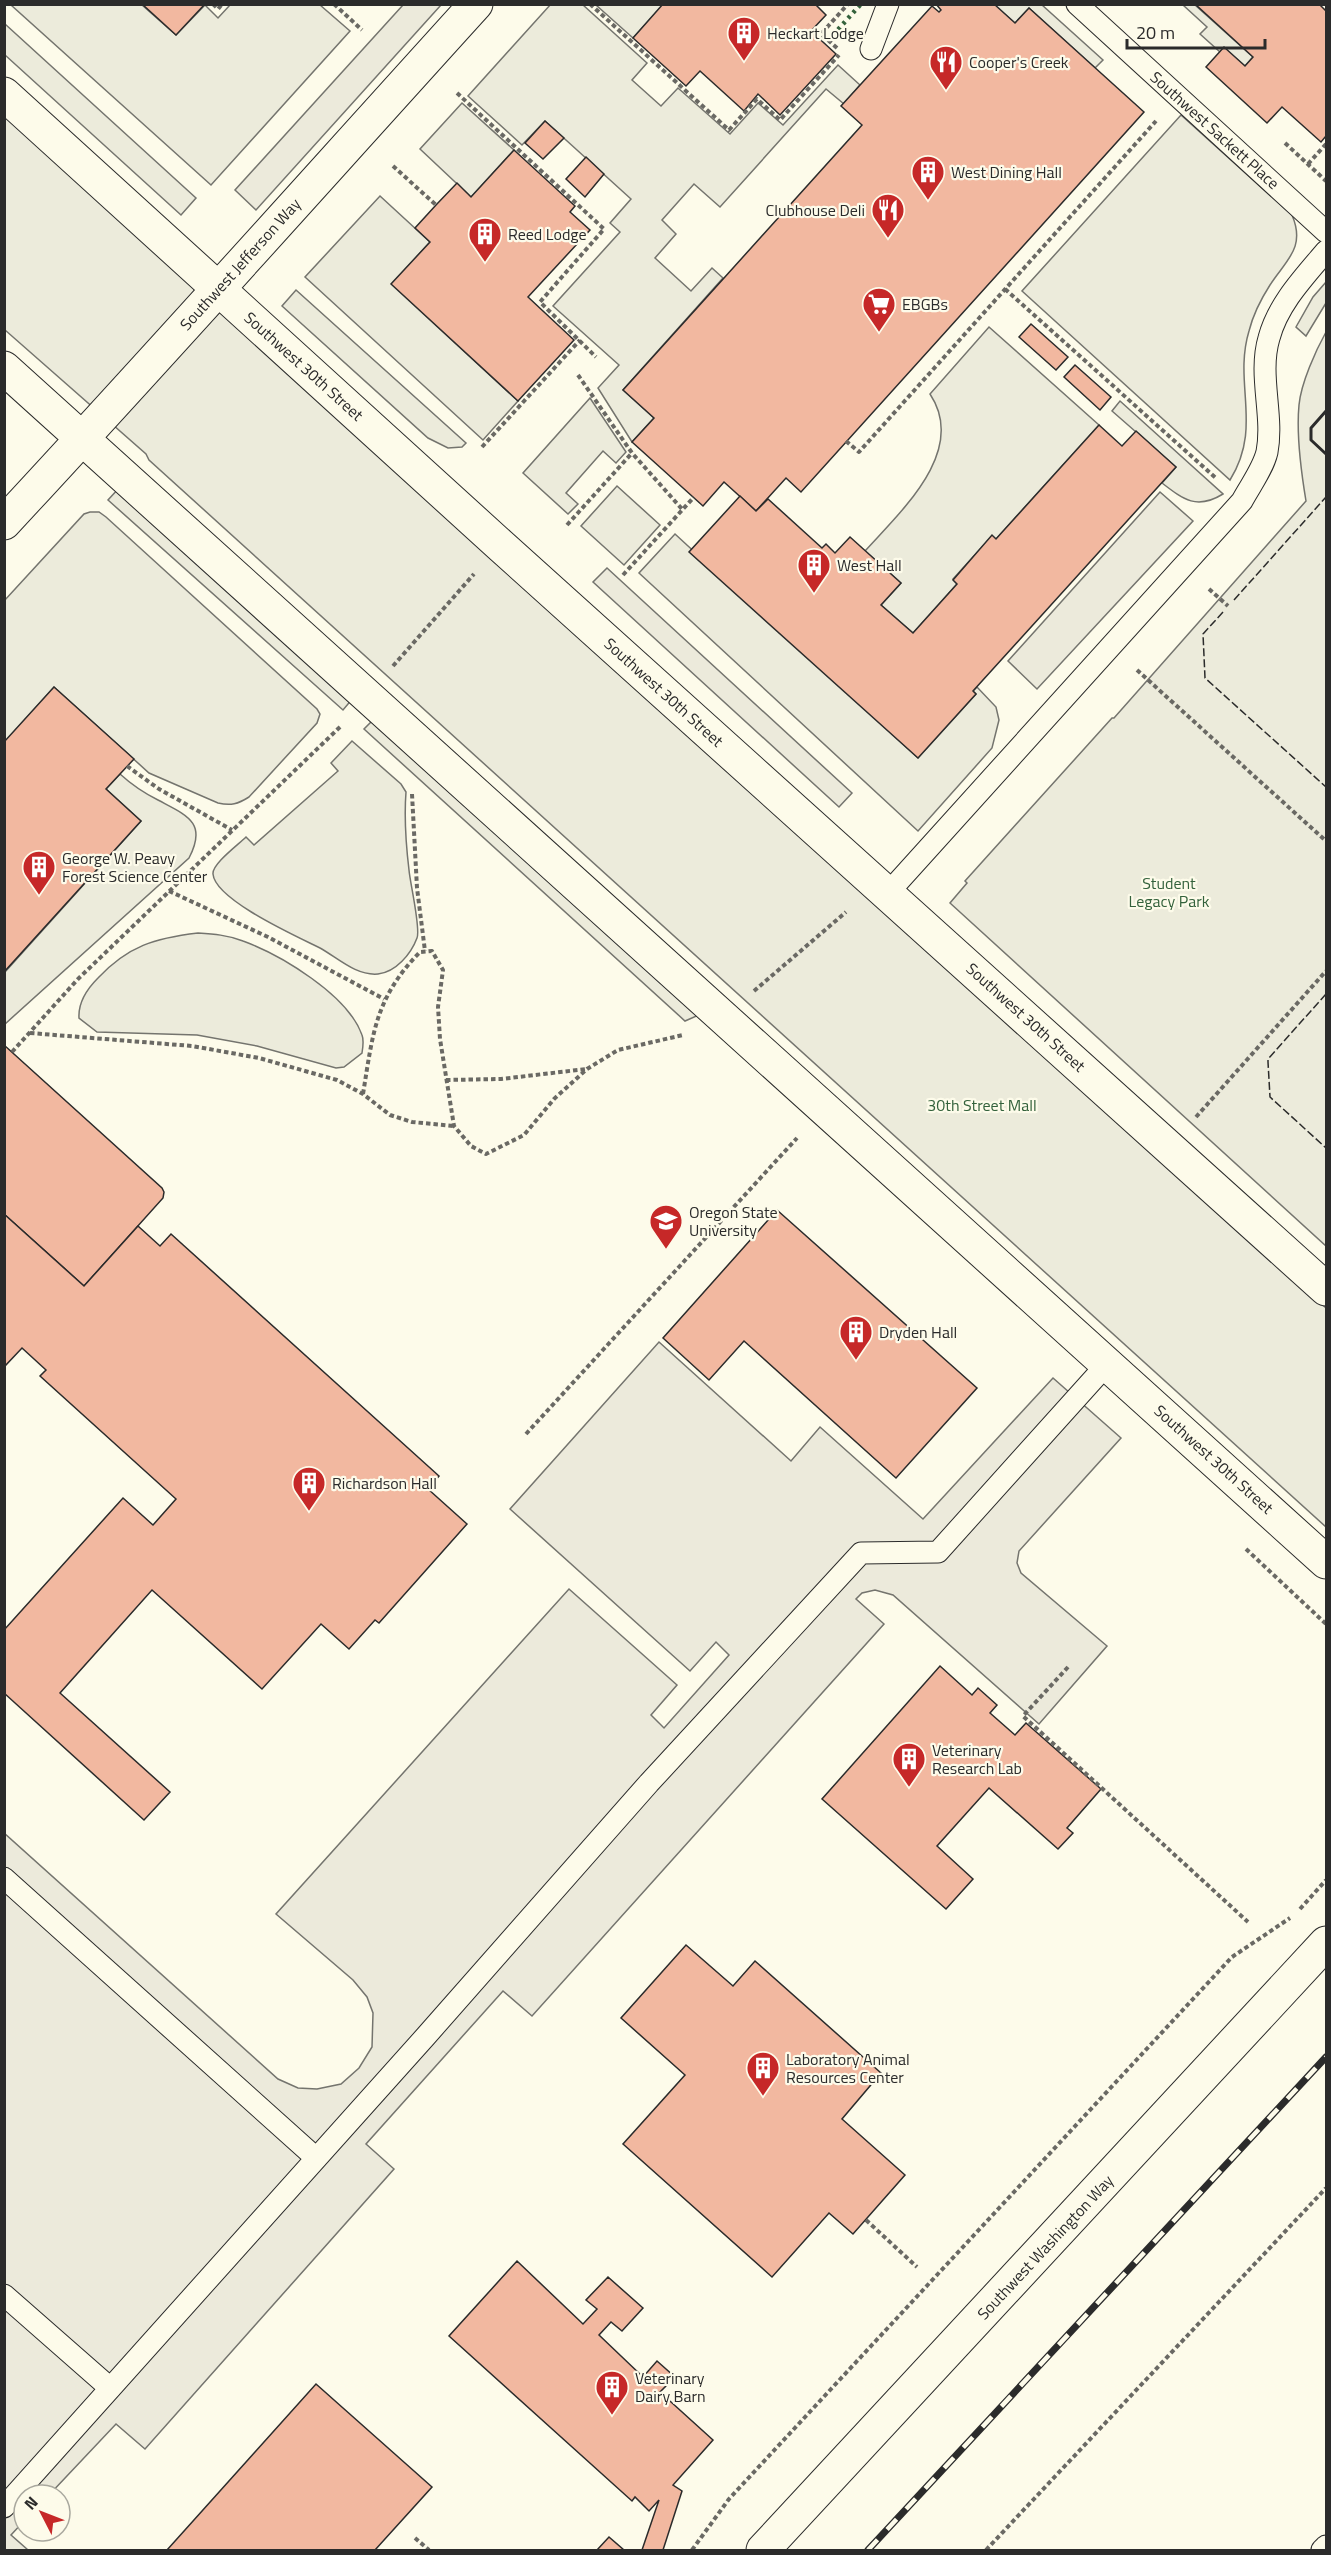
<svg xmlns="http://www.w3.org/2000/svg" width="1331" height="2555" viewBox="0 0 1331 2555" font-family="'Titillium Web',sans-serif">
  <rect width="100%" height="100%" fill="#fdfbea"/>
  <g fill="#ecebdb" stroke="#74746e" stroke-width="1.5">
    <path d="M551,4L583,5L647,63L632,80L661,106L678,88L730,134L758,103L783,125L838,65L860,85L844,104L826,89L720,207L694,184L662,220L676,234L655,258L691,291L712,268L723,278L623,390L654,418L632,442L598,388L619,365L553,306L620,232L610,223L631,199L545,121L522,145L468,96Z"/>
    <path d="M11,5H142L176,35L205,5L218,18L230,5H320L350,31L211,185Z"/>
    <path d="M596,5H663L633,38Z"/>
    <path d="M994,5H1042L1103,60L1095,68L1029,8L1015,23Z"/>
    <path d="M1183,5H1195L1253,57L1245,66L1224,48L1220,52L1200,34L1207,27Z"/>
    <path d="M5,24L196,198L181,215L5,55Z"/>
    <path d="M462,103L514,150L471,197L420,149Z"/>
    <path d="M4,111L1326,1308V1527L149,460L146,454L5,330Z"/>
    <path d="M1181,115L1292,215C1306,248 1286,260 1270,285C1261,299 1253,315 1249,331C1233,384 1263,427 1230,480L1022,291Z"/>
    <path d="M380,196L430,242L392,284L518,401L483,440L305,277Z"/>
    <path d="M1326,282V303L1306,336L1296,327L1313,297Z"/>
    <path d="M296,290L466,443L462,447L448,448L428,438L282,306Z"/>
    <path d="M989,327L1099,425L996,539L992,536L953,579L957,584L913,633L881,605L901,583L865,551C901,511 968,451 930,394Z"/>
    <path d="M1326,332V1246L950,903L967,883L965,881L1112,718H1114L1306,501C1301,471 1296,436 1299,405C1301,383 1316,350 1326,332Z"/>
    <path d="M590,398L626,452L616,463L603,451L566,493L578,504L568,514L523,473Z"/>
    <path d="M1120,401L1223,494C1197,510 1184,500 1162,483L1176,467L1112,411Z"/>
    <path d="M617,486L660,525L624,565L581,526Z"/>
    <path d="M119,488L353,698L343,710L108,500Z"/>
    <path d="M90,512H99L106,517L317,709L320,714L317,723L249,797C238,804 231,806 218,803L149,773L54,687L5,742L4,601L84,514Z"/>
    <path d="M675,534L918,758L976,694L973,691L977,687L996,707L999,720L992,748L918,831L639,573Z"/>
    <path d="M375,718L701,1014L685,1021L364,729Z"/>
    <path d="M352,741L401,784L406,792C404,818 406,845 409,870C410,883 421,929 417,938C411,954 396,972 378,974C356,976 338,958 320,948C298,937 215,900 213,874C212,864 238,845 246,837L254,845L338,771L331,763Z"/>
    <path d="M120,774C132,785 144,793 158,800C186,815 208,822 189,858L5,1024V972L141,821L106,789Z"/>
    <path d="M198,933C213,934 228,935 243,941C281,955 348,995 362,1035C364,1040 363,1047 362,1053L344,1067L336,1068L257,1046L197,1035L97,1032L79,1018C78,1002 87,989 98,978C128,946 155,938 198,933Z"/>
  </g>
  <g fill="#eceadb" stroke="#74746e" stroke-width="1.5">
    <path d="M403,5H441L256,210L235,190Z"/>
    <path d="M1160,492L1193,521L1037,689L1008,661Z"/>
    <path d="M607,568L852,793L839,807L593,582Z"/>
    <path d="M659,1342L791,1461L820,1427L923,1519L1053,1378L1121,1438L1019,1551L1017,1563L1021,1573L1107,1646L1039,1724L893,1595L875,1590L862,1593L856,1599L884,1624L532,2016L503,1991L366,2144L394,2169L145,2449L116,2424L49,2495H24V2521L11,2535L28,2550H4V1833L278,2079L298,2088L317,2089L341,2084L359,2068L372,2047L373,2013L367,1997L353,1980L276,1914L569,1589L677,1685L651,1715L664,1728L729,1655L716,1642L690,1671L510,1509Z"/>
  </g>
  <g fill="#f2b8a0" stroke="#2b2b2b" stroke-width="1.5">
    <path d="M142,4H205L176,35Z"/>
    <path d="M663,4H815L826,15L811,31L836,54L780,115L758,94L744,111L700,71L686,86L633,38Z"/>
    <path d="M936,4H994L1015,23L1029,8L1144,112L801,492L786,478L756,511L724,482L703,506L632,442L654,418L623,390L862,125L841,106L932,6L939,12L941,10Z"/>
    <path d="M1195,4H1319L1325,10L1326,8V136L1321,142L1282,107L1267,123L1206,67L1224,47L1245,66L1253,57Z"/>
    <path d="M545,121L564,138L543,159L525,143Z"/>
    <path d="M514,150L575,206L570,212L590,230L528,297L574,340L518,401L391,284L430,242L415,228L436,205L457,183L471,197Z"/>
    <path d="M586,157L604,174L585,197L566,179Z"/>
    <path d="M1031,324L1068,357L1056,370L1019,337Z"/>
    <path d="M1075,365L1111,397L1100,410L1064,377Z"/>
    <path d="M1099,425L1122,446L1136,431L1176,467L973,691L976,694L918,758L689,552L740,496L756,511L768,499L822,548L826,544L835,553L850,537L901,583L881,605L913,633L957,584L953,580L992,535L996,539Z"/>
    <path d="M54,687L134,759L106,789L141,821L4,972V742Z"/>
    <path d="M4,1045L162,1188L164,1192L163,1198L84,1286L4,1214Z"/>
    <path d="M777,1210L977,1388L896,1478L744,1341L709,1380L663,1338Z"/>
    <path d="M4,1214L84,1286L138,1226L160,1246L171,1234L439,1476L428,1489L467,1524L379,1623L375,1620L349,1649L321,1624L262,1689L152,1590L60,1693L170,1792L144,1820L4,1693V1630L123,1498L153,1525L176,1499L40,1376L46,1370L22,1348L4,1367Z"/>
    <path d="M940,1666L972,1695L978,1688L997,1705L990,1713L1015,1735L1026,1723L1101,1789L1067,1828L1073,1833L1058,1849L989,1788L937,1846L973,1879L946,1909L822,1799Z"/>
    <path d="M686,1945L733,1986L755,1961L881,2073L842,2119L905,2175L853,2234L829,2213L772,2277L623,2144L685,2075L621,2018Z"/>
    <path d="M517,2261L583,2324L597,2309L586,2300L608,2277L643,2308L622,2331L611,2322L599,2335L643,2377L657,2361L675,2377L660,2392L713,2440L673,2485L682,2491L663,2550H642L659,2500L649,2511L635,2497L632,2501L449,2336Z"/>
    <path d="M316,2384L432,2487L375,2550H167Z"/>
    <path d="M609,2537L624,2550H597Z"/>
  </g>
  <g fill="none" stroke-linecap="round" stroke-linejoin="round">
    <g stroke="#2b2b2b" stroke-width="23">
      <g id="service">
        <path d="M1077,4L1326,232"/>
        <path d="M871,49L888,4"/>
        <path d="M888,893L1242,501C1250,486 1263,469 1267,452C1274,415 1258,375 1269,338C1278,304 1304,277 1326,251"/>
        <path d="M4,1878L316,2158"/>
        <path d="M4,2295L110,2388"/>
        <path d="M4,2507L426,2036L649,1783L861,1553L938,1552L1108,1363"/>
        <path d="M1322,2550L1326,2546"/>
      </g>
    </g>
    <g stroke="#2b2b2b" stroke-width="35">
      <path id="minor" d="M4,523C163,352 319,177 476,4"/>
    </g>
    <g stroke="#2b2b2b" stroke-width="35">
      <g id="tertiary">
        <path d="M4,94L500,545L1326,1289"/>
        <path d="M4,368L1326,1562"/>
        <path d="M763,2550L1326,1943"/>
      </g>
    </g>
    <g stroke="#6a6964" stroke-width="4" stroke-dasharray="4.5 3" stroke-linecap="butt">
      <path d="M213,4L218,9L222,4"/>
      <path d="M334,4L362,30"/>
      <path d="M590,4L729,130L757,99L780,120L839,55"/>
      <path d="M837,48L821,34L848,4"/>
      <path d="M457,93L604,229L540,302L596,357"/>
      <path d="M1285,143L1326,181"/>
      <path d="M1308,164L1326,144"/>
      <path d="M393,166L436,205"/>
      <path d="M1005,289L1217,479"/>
      <path d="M578,375L632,453L682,509"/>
      <path d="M846,441L859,452L1156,121"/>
      <path d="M482,447L580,340"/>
      <path d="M567,525L632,453"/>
      <path d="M623,575L694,497"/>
      <path d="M1209,589L1228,606"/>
      <path d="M393,666L474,574"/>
      <path d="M1137,670L1326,841"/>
      <path d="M127,766L159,789L232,830"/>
      <path d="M412,794L417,888L425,951"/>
      <path d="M169,891L268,937L384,999"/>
      <path d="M754,991L846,912"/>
      <path d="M30,1033L192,1046L259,1058L337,1080L363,1094L390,1115L412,1122L454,1126"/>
      <path d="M12,1052L78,979L341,726"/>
      <path d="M446,1080L501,1079L586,1069"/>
      <path d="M363,1094C373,1033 375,998 420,952L432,951L443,970L438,1007L440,1039L454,1126L471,1146L486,1154L524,1135L554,1099L587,1069L618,1050L683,1035"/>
      <path d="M1196,1117L1326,971"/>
      <path d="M526,1434L797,1138"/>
      <path d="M1246,1549L1326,1624"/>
      <path d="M1068,1667L1023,1716L1248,1922"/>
      <path d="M1300,1909L1326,1880"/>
      <path d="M866,2220L917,2267"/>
      <path d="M415,2538L429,2550"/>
      <path d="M692,2550L729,2499L1232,1957L1290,1918"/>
      <path d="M986,2550L1326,2188"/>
    </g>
    <use href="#service" stroke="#fdfbea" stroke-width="21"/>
    <use href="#minor" stroke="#fdfbea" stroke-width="33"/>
    <use href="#tertiary" stroke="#fdfbea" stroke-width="33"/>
    <g stroke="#2b2b2b" stroke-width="7">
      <path id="rail" d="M868,2550L1326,2057"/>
    </g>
    <use href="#rail" stroke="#fdfbea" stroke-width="4.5" stroke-dasharray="14" stroke-linecap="butt"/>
    <path stroke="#34623c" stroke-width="4.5" stroke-dasharray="3 4.5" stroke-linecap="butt" d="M833,35L861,4"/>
    <g stroke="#2b2b2b" stroke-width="1.5" stroke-dasharray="8 3" stroke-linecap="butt">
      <path d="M1234,600L1326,497"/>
      <path d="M1223,612L1203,634L1205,678L1326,787"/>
      <path d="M1326,994L1268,1059V1062L1270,1097L1326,1148"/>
    </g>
    <path stroke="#2b2b2b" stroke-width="3" d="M1326,411L1311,428V440L1326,454"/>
  </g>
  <defs>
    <g id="building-pin" transform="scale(1.725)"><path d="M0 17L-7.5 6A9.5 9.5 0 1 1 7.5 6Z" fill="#c62828" stroke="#fdfbea"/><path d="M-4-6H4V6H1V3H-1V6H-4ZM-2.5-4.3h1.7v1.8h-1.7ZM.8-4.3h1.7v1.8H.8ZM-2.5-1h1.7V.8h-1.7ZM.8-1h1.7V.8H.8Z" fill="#fff"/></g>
    <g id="restaurant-pin" transform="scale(1.725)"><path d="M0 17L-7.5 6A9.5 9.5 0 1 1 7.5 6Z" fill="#c62828" stroke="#fdfbea"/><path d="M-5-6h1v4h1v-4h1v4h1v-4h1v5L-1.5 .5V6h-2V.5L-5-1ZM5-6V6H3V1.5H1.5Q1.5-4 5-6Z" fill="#fff"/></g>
    <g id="supermarket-pin" transform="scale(1.725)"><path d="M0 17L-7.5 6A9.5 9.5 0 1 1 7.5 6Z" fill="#c62828" stroke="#fdfbea"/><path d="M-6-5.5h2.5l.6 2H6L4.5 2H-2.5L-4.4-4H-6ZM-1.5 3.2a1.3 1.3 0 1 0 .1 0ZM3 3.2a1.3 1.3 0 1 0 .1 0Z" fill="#fff"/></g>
    <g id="university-pin" transform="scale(1.725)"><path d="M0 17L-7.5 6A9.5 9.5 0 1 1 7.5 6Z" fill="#c62828" stroke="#fdfbea"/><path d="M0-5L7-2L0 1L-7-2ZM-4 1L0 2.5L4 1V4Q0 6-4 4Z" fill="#fff"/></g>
  </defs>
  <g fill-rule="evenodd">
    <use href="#building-pin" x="744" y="33"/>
    <use href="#restaurant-pin" x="946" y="62"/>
    <use href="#building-pin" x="928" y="172"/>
    <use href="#restaurant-pin" x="888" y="210"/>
    <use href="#building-pin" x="485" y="234"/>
    <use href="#supermarket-pin" x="879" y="304"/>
    <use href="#building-pin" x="814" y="565"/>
    <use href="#building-pin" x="39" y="867"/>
    <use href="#university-pin" x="666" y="1221"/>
    <use href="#building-pin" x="856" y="1332"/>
    <use href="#building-pin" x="309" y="1483"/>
    <use href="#building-pin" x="909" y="1759"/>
    <use href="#building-pin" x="763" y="2068"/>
    <use href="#building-pin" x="612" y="2387"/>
  </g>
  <g text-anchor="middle" stroke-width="4.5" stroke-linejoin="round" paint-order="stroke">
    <g font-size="16" fill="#2b2b2b" stroke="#fdfbea" text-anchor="start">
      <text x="767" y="39">Heckart Lodge</text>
      <text x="969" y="68">Cooper's Creek</text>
      <text x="951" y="178">West Dining Hall</text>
      <text x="865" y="216" text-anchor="end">Clubhouse Deli</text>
      <text x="508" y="240">Reed Lodge</text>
      <text x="902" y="310">EBGBs</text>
      <text x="837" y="571">West Hall</text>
      <text x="62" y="864">George W. Peavy<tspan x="62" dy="18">Forest Science Center</tspan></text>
      <text x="689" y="1218">Oregon State<tspan x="689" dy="18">University</tspan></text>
      <text x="879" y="1338">Dryden Hall</text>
      <text x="332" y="1489">Richardson Hall</text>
      <text x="932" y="1756">Veterinary<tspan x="932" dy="18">Research Lab</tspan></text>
      <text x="786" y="2065">Laboratory Animal<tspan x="786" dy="18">Resources Center</tspan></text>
      <text x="635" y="2384">Veterinary<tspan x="635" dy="18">Dairy Barn</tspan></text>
    </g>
    <g font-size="16" fill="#2b2b2b" stroke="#fdfbea">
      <text transform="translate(1215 130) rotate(42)" y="6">Southwest Sackett Place</text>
      <text transform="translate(240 264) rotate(-48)" y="6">Southwest Jefferson Way</text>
      <text transform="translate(304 366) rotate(42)" y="6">Southwest 30th Street</text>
      <text transform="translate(664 692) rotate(42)" y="6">Southwest 30th Street</text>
      <text transform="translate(1026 1017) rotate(42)" y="6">Southwest 30th Street</text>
      <text transform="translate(1214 1459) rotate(42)" y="6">Southwest 30th Street</text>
      <text transform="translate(1045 2247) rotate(-47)" y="6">Southwest Washington Way</text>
    </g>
    <g font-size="16" fill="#34623c" stroke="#fdfbea">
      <text x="1169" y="889">Student<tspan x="1169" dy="18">Legacy Park</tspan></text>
      <text x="982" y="1111">30th Street Mall</text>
    </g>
  </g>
  <rect width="1331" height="2555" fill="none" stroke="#2b2b2b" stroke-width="12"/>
  <g transform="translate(42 2513) rotate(312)"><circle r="28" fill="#fdfbea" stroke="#a9a89e" stroke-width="1.5"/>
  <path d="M0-4.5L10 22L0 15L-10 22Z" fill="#c62828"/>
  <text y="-9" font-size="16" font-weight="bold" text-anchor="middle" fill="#2b2b2b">N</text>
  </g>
  <path d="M1127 39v9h138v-9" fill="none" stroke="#2b2b2b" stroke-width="3"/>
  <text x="1136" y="39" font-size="18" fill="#2b2b2b" stroke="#fdfbea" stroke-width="4.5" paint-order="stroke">20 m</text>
</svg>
